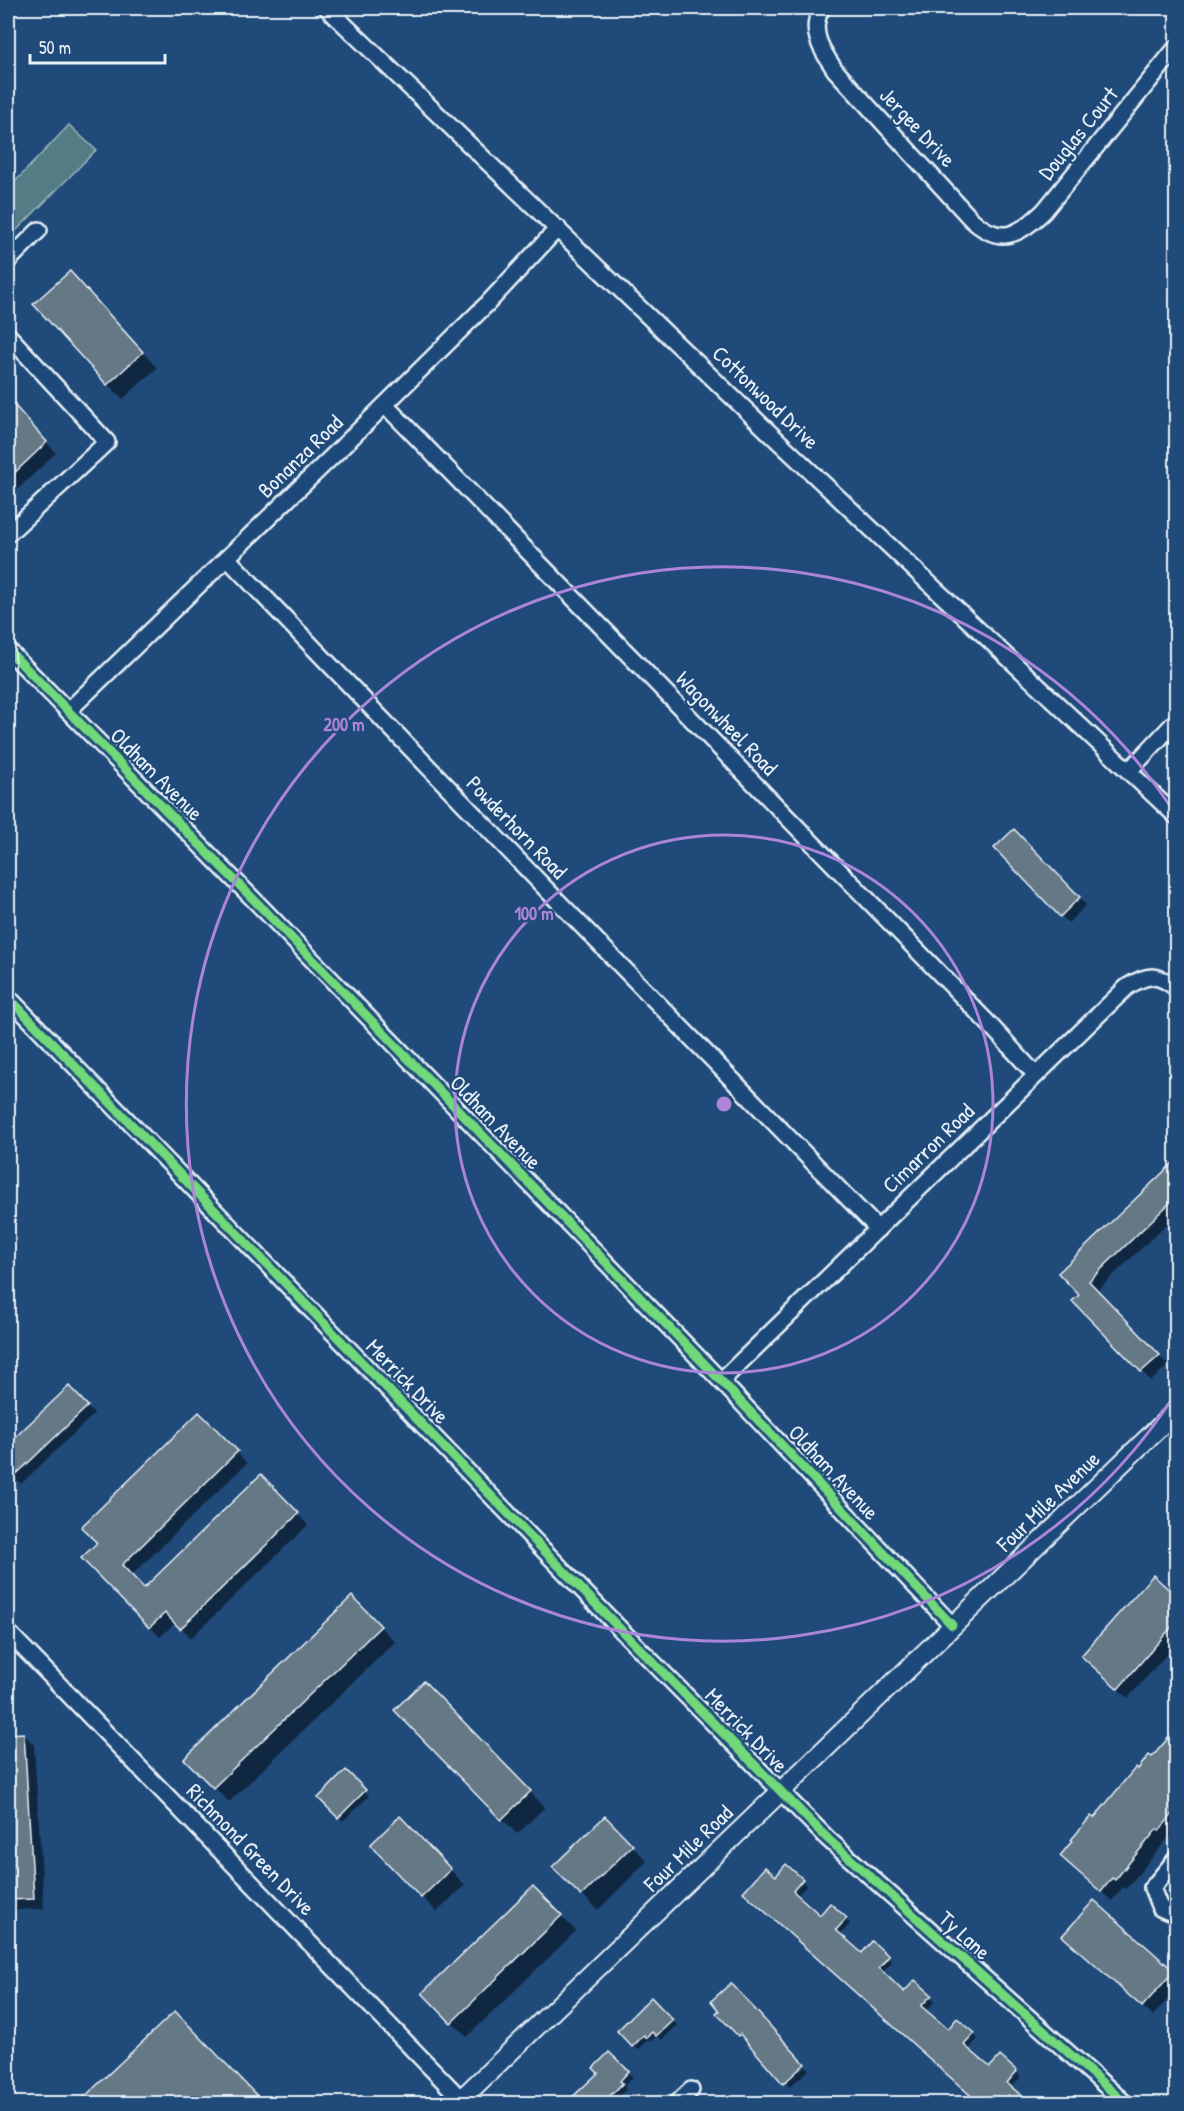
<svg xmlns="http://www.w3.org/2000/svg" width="1184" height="2111" viewBox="0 0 1184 2111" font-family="'Patrick Hand',sans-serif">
  <rect width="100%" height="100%" fill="#1f4a7a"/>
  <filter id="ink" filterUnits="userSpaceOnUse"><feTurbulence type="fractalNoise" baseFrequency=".0167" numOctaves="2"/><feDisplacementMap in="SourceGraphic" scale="12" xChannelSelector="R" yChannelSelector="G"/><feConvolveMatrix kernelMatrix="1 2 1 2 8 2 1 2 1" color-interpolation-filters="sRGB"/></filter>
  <g filter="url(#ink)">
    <path fill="#537c84" stroke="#9eb6be" stroke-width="1.5" d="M69,125L96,150L8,239V189Z"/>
    <g fill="#0007">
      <path d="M85,288L157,368L123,399L108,384Z"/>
      <path d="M8,399L56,453L18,489L8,479Z"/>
      <path d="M1014,831L1086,905L1068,923L996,848Z"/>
      <path d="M1176,1163V1215L1097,1291L1168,1365L1151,1381L1074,1301L1081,1295L1060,1273Z"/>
      <path d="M69,1388L94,1414L21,1484L8,1470V1446Z"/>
      <path d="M199,1414L247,1463L131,1576L144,1590L261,1476L308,1525L191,1638L176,1622L160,1637L83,1558L99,1543Z"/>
      <path d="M1153,1577L1176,1598V1644L1128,1698L1093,1666Z"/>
      <path d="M352,1598L395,1642L229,1802L186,1759Z"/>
      <path d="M424,1683L545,1807L517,1834L396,1710Z"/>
      <path d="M1176,1732V1832L1170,1840L1168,1838L1126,1889L1123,1887L1112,1901L1072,1866L1094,1821L1138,1771L1152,1760Z"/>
      <path d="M8,1735H24L34,1745L44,1909L14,1910L8,1904Z"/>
      <path d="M346,1772L369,1796L343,1821L320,1798Z"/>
      <path d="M605,1818L647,1861L598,1910L554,1867Z"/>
      <path d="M415,1833L465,1885L437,1912L422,1897Z"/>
      <path d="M787,1866L807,1885L797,1896L820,1917L846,1919L850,1924L840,1935L862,1955L872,1943L892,1962L882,1973L905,1994L915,1982L935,2001L925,2012L948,2032L973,2034L978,2039L968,2050L990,2070L1016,2072L1021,2077L1010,2088L1028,2104H979L749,1897L776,1878Z"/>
      <path d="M533,1888L576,1931L467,2037L424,1993Z"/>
      <path d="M1094,1902L1176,1975V1990L1153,2016L1074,1946Z"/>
      <path d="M731,1985L809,2070L789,2087L745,2038L744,2039L719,2013Z"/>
      <path d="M651,1999L677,2025L662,2040L657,2036L651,2041L649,2039L638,2050L619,2031Z"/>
      <path d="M175,2013L263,2104H81Z"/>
      <path d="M609,2054L633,2077L624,2086L626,2089L612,2104H568L600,2073Z"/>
      <path d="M1043,2097L1050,2104H1037Z"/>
    </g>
    <g fill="#657886" stroke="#e8f1f8" stroke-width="1.5">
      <path d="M70,271L143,352L107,385L33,304Z"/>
      <path d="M8,398L47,442L8,479Z"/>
      <path d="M1014,829L1080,897L1060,917L994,848Z"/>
      <path d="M1176,1160V1197L1089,1281L1160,1355L1141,1372L1072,1301L1079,1295L1058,1273Z"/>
      <path d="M69,1386L88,1406L8,1482V1444Z"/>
      <path d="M199,1412L238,1451L122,1565L144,1588L261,1474L299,1513L180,1629L165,1613L149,1628L81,1558L97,1543L81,1527Z"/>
      <path d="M1153,1575L1176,1596V1622L1118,1689L1081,1656Z"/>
      <path d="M352,1596L381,1626L213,1788L184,1759Z"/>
      <path d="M424,1681L531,1791L501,1820L394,1710Z"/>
      <path d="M1176,1729V1810L1159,1831L1157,1829L1115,1880L1112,1878L1101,1892L1060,1856L1072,1841L1071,1840L1091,1816L1094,1818L1136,1767L1138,1769L1149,1755L1152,1757Z"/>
      <path d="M24,1733L34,1899L8,1900V1734Z"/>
      <path d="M346,1770L366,1790L338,1818L318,1798Z"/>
      <path d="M400,1816L451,1869L421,1898L370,1845Z"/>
      <path d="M605,1816L633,1845L581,1896L552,1867Z"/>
      <path d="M786,1864L803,1879L793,1891L820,1915L830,1903L838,1910L847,1918L836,1930L862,1953L872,1941L881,1949L889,1956L879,1968L904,1992L915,1980L932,1995L921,2006L948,2029L957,2018L975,2033L964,2045L990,2067L1000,2056L1017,2071L1007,2083L1030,2103H979L743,1892L765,1867L776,1876Z"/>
      <path d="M533,1886L562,1915L451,2023L422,1993Z"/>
      <path d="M1094,1900L1174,1971L1142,2007L1062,1936Z"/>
      <path d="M731,1983L805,2064L783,2084L740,2034L738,2036L716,2013L719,2011L711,2001Z"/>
      <path d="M651,1997L673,2020L656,2036L652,2032L646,2038L644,2035L632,2047L617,2031Z"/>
      <path d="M175,2011L264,2103H78Z"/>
      <path d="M609,2052L629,2071L620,2081L623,2083L603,2103H566L598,2073L593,2068Z"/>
    </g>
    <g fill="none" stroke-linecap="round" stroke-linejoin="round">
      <g stroke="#e8f1f8" stroke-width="20">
        <g id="minor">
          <path d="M327,8L775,438L1176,816"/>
          <path d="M822,8C808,30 822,51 835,70L971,219C1000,246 1018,236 1044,211L1176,48"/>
          <path d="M8,261L39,230"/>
          <path d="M8,335L107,442L8,534"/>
          <path d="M385,405L990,1025L1035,1074"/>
          <path d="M227,558L546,889L878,1229"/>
          <path d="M8,650L265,911L721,1381L952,1625"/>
          <path d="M68,711L342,447L488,303L558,228"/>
          <path d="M1129,771L1176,721"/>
          <path d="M8,997L622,1631L828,1839L1126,2104"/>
          <path d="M721,1381L1127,987C1147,974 1157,973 1176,988"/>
          <path d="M8,1632L461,2099"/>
          <path d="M1176,1859L1152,1888L1160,1908L1176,1915"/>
          <path d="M676,2104L691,2090"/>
        </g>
      </g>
      <g stroke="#e8f1f8" stroke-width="22">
        <path id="tertiary" d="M456,2104L1176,1411"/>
      </g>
      <use href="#minor" stroke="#1f4a7a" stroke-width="15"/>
      <use href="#tertiary" stroke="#1f4a7a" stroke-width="18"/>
      <g stroke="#1f4a7a" stroke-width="13">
        <g id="cycleway">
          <path d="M8,650L265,911L721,1381L952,1625"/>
          <path d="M8,997L622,1631L828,1839L1126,2104"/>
        </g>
      </g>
      <use href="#cycleway" stroke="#71d979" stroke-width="9"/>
    </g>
  </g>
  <g fill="none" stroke="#ac85d9" stroke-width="3">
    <circle cx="724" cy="1104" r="269"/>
    <path d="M1174 1396A537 537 0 1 1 1174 812"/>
  </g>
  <g text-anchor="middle" stroke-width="4.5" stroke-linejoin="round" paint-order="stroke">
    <g font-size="22" fill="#e8f1f8" stroke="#1f4a7a">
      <text transform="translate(918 127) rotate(47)" y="8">Jergee Drive</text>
      <text transform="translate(1078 133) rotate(-51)" y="8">Douglas Court</text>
      <text transform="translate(766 397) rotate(44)" y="8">Cottonwood Drive</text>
      <text transform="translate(300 456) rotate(-44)" y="8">Bonanza Road</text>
      <text transform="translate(727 723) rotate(46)" y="8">Wagonwheel Road</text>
      <text transform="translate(157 774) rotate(45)" y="8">Oldham Avenue</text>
      <text transform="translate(517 827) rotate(46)" y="8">Powderhorn Road</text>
      <text transform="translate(496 1122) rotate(46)" y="8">Oldham Avenue</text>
      <text transform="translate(928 1148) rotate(-44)" y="8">Cimarron Road</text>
      <text transform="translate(408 1381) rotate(46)" y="8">Merrick Drive</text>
      <text transform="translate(834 1472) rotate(47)" y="8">Oldham Avenue</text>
      <text transform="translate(1048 1501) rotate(-44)" y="8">Four Mile Avenue</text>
      <text transform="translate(747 1730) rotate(46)" y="8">Merrick Drive</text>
      <text transform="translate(688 1848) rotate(-44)" y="8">Four Mile Road</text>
      <text transform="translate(251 1849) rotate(46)" y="8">Richmond Green Drive</text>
      <text transform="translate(965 1935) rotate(42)" y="8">Ty Lane</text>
    </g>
  </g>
  <circle cx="724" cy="1104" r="9" fill="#ac85d9" stroke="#1f4a7a" stroke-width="3"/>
  <g font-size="18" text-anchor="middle" font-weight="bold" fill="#ac85d9" stroke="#1f4a7a" stroke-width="4.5" stroke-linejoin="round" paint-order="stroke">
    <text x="344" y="731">200 m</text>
    <text x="534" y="920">100 m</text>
  </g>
  <rect width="1184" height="2111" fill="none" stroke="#1f4a7a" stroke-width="30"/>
  <rect x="15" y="15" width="1154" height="2081" fill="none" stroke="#e8f1f8" stroke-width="2" filter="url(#ink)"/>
  <path d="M30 54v9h135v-9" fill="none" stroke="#e8f1f8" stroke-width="3"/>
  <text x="39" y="54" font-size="18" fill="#e8f1f8" stroke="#1f4a7a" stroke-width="4.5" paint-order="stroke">50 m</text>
</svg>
